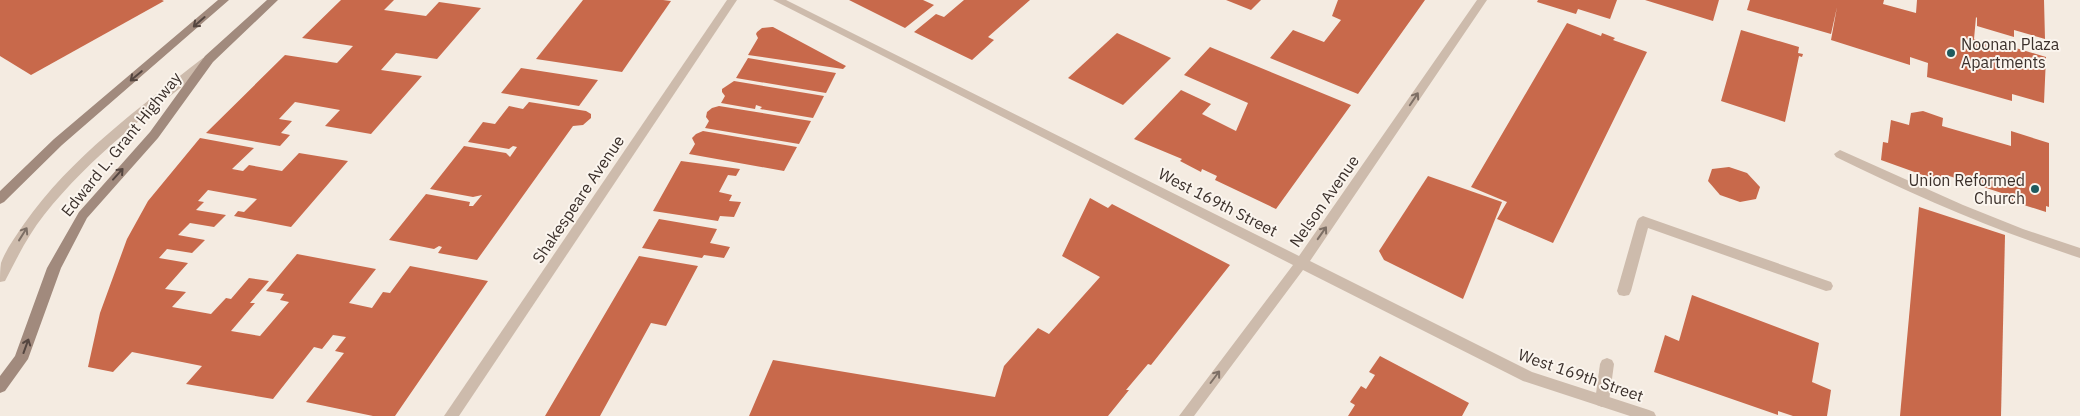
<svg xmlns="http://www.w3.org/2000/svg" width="2080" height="416" viewBox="0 0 2080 416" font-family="'IBM Plex Sans',sans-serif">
  <rect width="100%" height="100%" fill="#f4ebe1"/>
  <g fill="#c8694b">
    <path d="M0,0H162L164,1L31,75L0,56Z"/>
    <path d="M341,0H394L384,10L426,16L439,2L481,8L437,59L396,53L381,70L422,76L371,134L325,126L340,110L295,102L279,119L292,121L281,133L290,135L280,146L206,133L285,55L337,63L353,46L302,38Z"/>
    <path d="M583,0H663L671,1L622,72L536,59Z"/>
    <path d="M849,0H923L934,5L905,28Z"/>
    <path d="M964,0H1030L988,37L994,40L972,60L914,32L936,14L944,17Z"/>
    <path d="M1226,0H1261L1251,10Z"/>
    <path d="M1338,0H1425L1358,94L1270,58L1293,30L1324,42L1341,20L1332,16Z"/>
    <path d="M1538,0H1617L1610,19L1578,9L1576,14L1537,2Z"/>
    <path d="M1645,0H1719L1713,21Z"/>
    <path d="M1750,0H1884L1883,4L1916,13L1917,0H2044L2045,39L2014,30V37L1977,26V18L1976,17L1974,39L2006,48V45L2046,57L2044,103L2012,94V101L1927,77L1928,63L1910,57V65L1831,40L1837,7L1831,34L1747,10Z"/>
    <path d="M1567,23L1601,36L1602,33L1615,38L1613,40L1647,52L1553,243L1497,219L1507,202L1471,187Z"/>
    <path d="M772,27H773L846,66L843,69L748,55L758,38L756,34L757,32L762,28Z"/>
    <path d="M1741,30L1799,47L1798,53L1803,54L1802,57L1799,56L1785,122L1721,101Z"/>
    <path d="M1117,33L1171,58L1123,105L1068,78Z"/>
    <path d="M1210,47L1351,105L1276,209L1215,180L1217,176L1202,169L1201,172L1180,161L1182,159L1134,139L1181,90L1211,104L1202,114L1236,131L1248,103L1184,75Z"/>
    <path d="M748,58L836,73L826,93L736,78Z"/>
    <path d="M521,68L598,80L579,106L501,93Z"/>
    <path d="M734,81L824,96L813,118L760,109L762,107L756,105L755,109L721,103L725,96L722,92V89Z"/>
    <path d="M529,102L586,111L591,114V118L583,125L573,126L477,260L438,253L442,247L439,246L434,249L389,240L426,194L470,202L469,206H473L482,195L473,197L430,189L464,146L506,153L510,157L517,147L513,146L509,149L468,142L483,122L495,124L509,106L523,109Z"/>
    <path d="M719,106L811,121L799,144L705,128L709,121L706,117L707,112L712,108Z"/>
    <path d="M1923,111L1943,118L1942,126L2011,146V131L2049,143V207L2046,206V212L2011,201V196L1946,175V177L1934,179L1881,160L1883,142L1888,143L1891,120L1909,125L1911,113Z"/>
    <path d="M703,131L797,147L784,171L689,154L695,144L692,138L696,134Z"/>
    <path d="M200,138L254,148L232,169L243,171L249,165L282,171L299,153L348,161L291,227L234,216L238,211L244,212L257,199L208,190L198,201L204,202L196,210L226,215L214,227L190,223L178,235L205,240L192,253L167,249L159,258L188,263L165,289L186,292L172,307L211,314L226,298L231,299L249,278L269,281L250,303H255L231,331L260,336L289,302L280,300L284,294L266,291L297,254L376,269L349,303L372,308L383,292L390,293L410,266L488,281L395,416H373L306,402L344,353L335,351L346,337L333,335L322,349L314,347L273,399L186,384L202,366L132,352L113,372L88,367L100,313L127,239L148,201Z"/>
    <path d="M681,161L740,169L736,176L728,175L719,192L732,195L729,201L741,202L734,217L720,216L718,221L653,211Z"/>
    <path d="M1729,167L1747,173L1760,187L1756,199L1740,202L1720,195L1708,181L1712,169Z"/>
    <path d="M1428,176L1502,202L1463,299L1384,260L1379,251Z"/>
    <path d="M1090,198L1108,208L1112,204L1230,265L1151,365L1148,364L1126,390H1129L1108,416H749L773,360L995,397L1004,366L1038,328L1049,334L1100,277L1062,256Z"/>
    <path d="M1919,207L2005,235L2001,416H1900Z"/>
    <path d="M659,219L717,229L710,243L730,247L724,258L704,255L702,258L642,248Z"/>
    <path d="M639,256L698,266L666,326L651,323L600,416H545Z"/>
    <path d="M1692,295L1819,343L1812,382L1831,390L1827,416H1793L1778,411V415L1654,372L1665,335L1679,341Z"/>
    <path d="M1380,356L1469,403L1462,416H1348L1355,405L1350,402L1361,386L1366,389L1375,375L1369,372Z"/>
  </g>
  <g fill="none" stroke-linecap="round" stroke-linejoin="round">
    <g fill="#cdbbac" fill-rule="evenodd">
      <path d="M207,57L211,58L213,61L211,64C152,110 91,156 44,215C28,235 17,258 5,281L0,282C0,276 0,269 1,263C6,249 16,236 24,224C71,157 139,108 203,58Z"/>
      <path d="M1840,150L1963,205L2023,229L2080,248V258C1996,231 1915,196 1836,157L1834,154Z"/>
      <path d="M1643,216L1831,282L1833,286L1831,290L1826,291L1648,228L1631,291L1629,295L1624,296L1619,295L1617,291L1637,221L1639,218Z"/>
      <path d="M1607,358L1612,360L1614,364L1609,401L1607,405L1602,407L1597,405L1595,401L1600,364L1602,360Z"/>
    </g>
    <g fill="#cdbbac" fill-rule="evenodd">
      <path d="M727,0H737L459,416H444Z"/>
      <path d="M773,0H786L1299,256L1477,0H1487L1310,261L1532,372L1649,410L1654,412L1656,416H1630L1523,381L1303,270L1194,416H1179L1293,265Z"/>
    </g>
    <g fill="#a18a7d" fill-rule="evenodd">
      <path d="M218,0H229L62,145L4,202L0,204V191L54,139Z"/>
      <path d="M267,0H278L213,62L158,138L87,218L61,268L28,359L5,391L0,393V376L15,356L47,268L79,212L150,132L205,56Z"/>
    </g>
  </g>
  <defs><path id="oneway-shaft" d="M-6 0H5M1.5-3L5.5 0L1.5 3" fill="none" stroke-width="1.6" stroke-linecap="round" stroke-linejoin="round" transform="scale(1.25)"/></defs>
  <g stroke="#544640">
    <use href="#oneway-shaft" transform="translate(199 22) rotate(139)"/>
    <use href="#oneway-shaft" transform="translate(136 76) rotate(140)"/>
    <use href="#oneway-shaft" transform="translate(118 174) rotate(-48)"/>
    <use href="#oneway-shaft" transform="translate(26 346) rotate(-70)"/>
  </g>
  <g stroke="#7d6f65">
    <use href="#oneway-shaft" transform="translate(1414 99) rotate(-56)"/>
    <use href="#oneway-shaft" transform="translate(1322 233) rotate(-55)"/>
    <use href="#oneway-shaft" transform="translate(23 234) rotate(-58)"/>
    <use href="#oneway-shaft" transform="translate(1215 377) rotate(-53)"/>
  </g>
  <g fill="#1f5a5e" stroke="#fbf5ee" stroke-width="2">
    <circle cx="1951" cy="53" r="5"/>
    <circle cx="2035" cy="189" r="5"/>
  </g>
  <g text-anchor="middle" stroke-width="4" stroke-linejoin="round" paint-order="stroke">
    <g font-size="16" fill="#3b302b" stroke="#fbf5ee" text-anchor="start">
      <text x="1961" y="50">Noonan Plaza<tspan x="1961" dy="18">Apartments</tspan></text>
      <text x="2025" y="186" text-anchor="end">Union Reformed<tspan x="2025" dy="18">Church</tspan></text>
    </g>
    <g font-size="16" fill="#3b302b" stroke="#fbf5ee">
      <text transform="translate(121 144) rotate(-51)" y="6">Edward L. Grant Highway</text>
      <text transform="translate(578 199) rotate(-56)" y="6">Shakespeare Avenue</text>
      <text transform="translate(1324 201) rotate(-55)" y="6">Nelson Avenue</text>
      <text transform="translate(1218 202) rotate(27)" y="6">West 169th Street</text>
      <text transform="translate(1581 375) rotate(19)" y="6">West 169th Street</text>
    </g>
  </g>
</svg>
